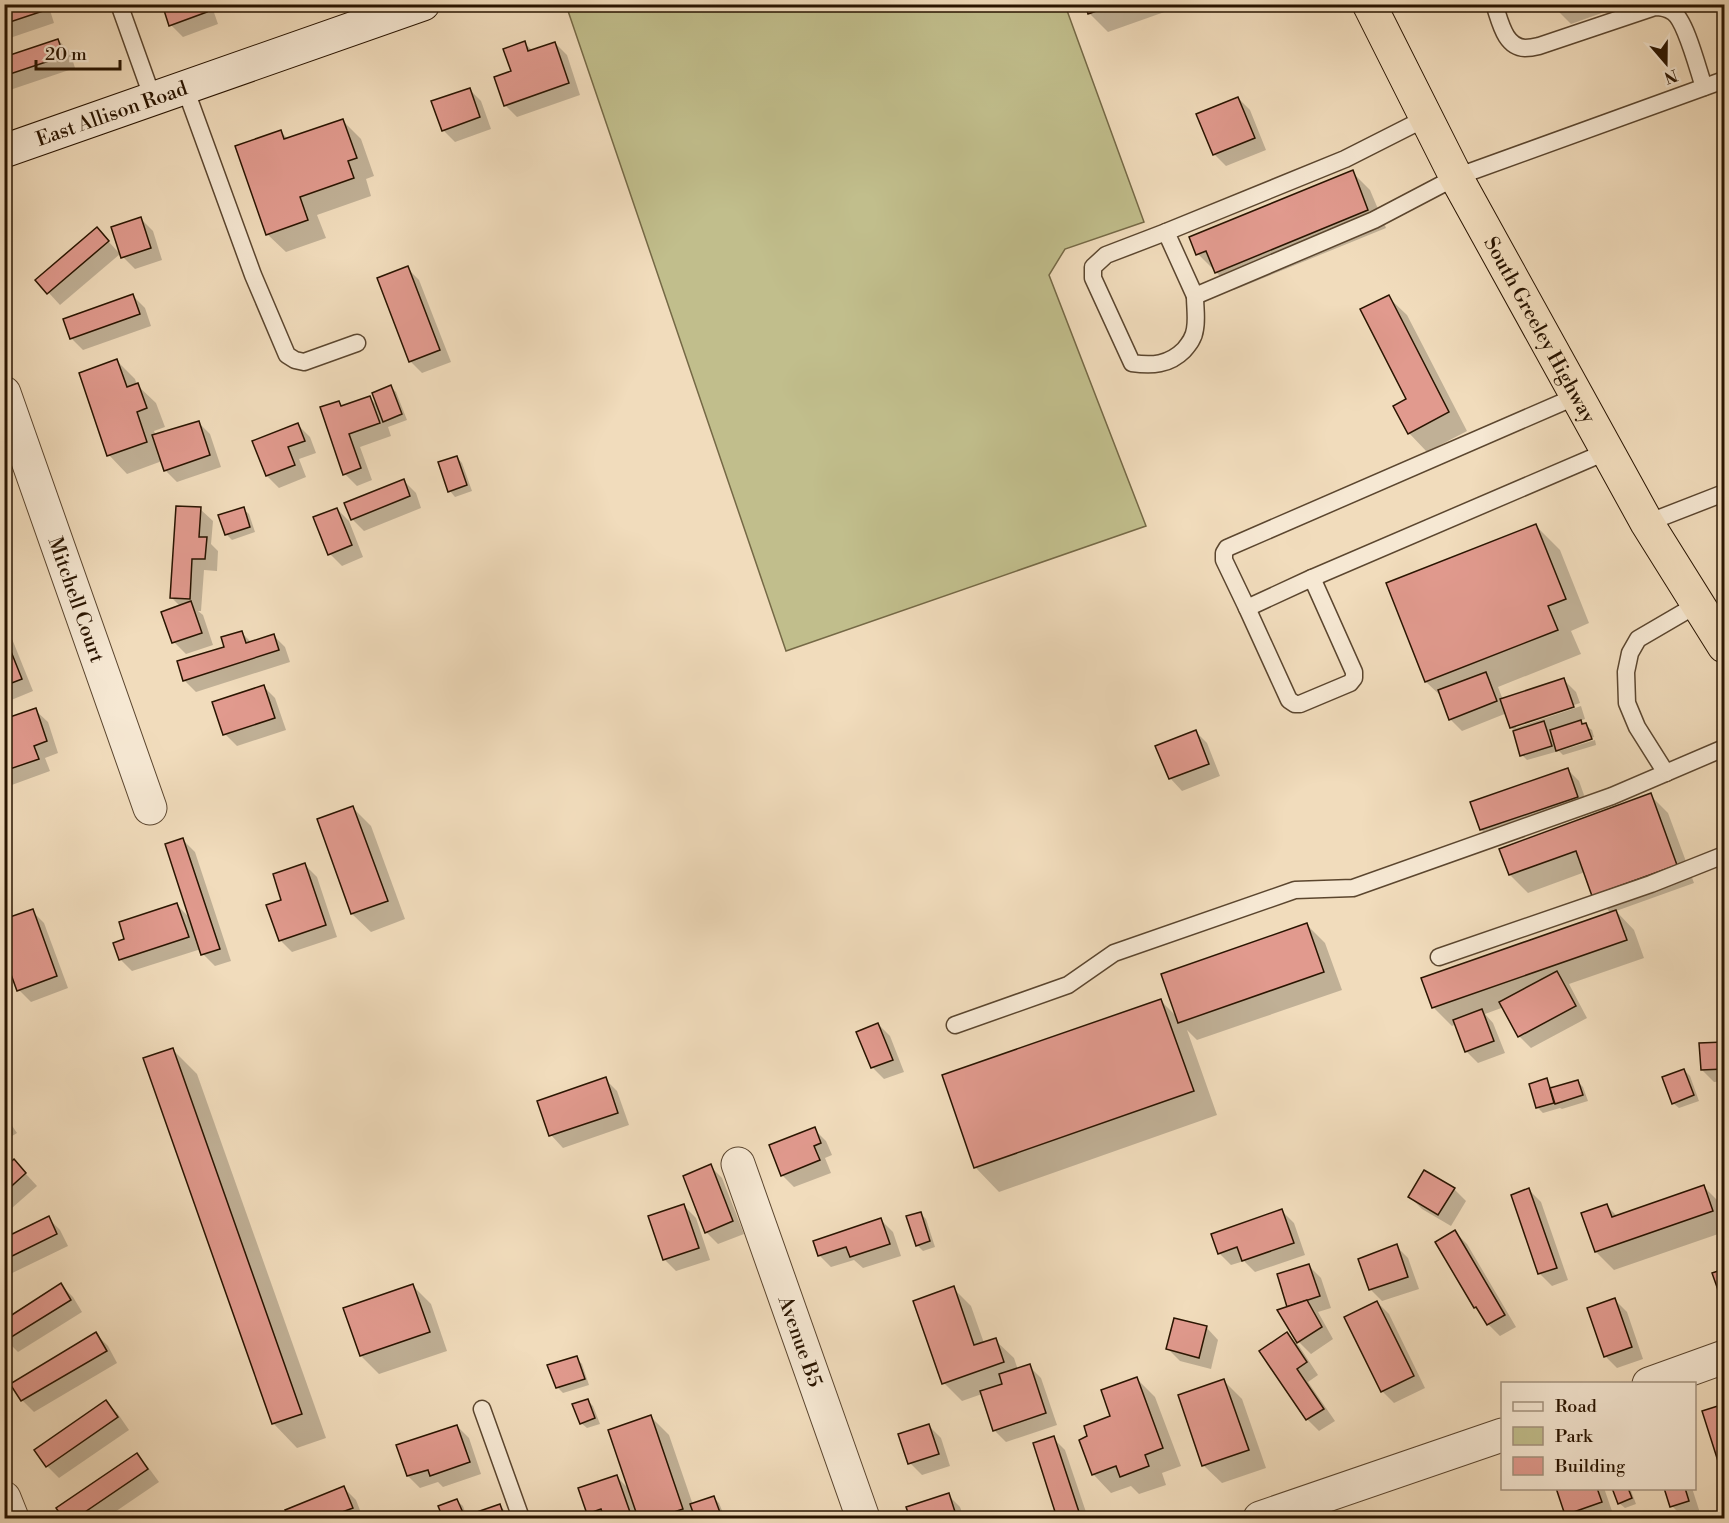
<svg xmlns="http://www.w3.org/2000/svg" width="1729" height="1523" viewBox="0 0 1729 1523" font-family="'Libre Bodoni',serif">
  <rect width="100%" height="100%" fill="#f1dcbc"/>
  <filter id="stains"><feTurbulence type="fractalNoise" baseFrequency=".00333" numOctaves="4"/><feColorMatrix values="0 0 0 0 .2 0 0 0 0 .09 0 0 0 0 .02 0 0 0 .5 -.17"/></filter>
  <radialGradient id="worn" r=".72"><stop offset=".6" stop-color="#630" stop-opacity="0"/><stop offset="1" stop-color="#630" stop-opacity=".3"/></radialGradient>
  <path fill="#c1be8c" stroke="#756946" stroke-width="1.5" d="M566,5H1065L1144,222L1065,249L1049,275L1146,526L786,651Z"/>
  <g fill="#0003">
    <path d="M4,4H48L54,23L4,40Z"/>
    <path d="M158,4H211L218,24L183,37L171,25L164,7L161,8Z"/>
    <path d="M1086,4H1187L1108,32L1089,13Z"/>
    <path d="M1551,4H1627L1571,24Z"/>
    <path d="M58,40L70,52L75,68L4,92V58Z"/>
    <path d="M524,43L533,51L555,43L567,55L580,95L517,117L505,105L513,72Z"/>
    <path d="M469,89L481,101L491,129L455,142L443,130Z"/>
    <path d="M1238,98L1250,110L1266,150L1226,166L1214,154Z"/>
    <path d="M343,121L361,139L374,176L366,179L371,196L317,215L326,238L286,252L267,234L281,132L288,139Z"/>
    <path d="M1352,172L1370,190L1386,228L1234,290L1198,254Z"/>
    <path d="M141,219L153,231L162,260L135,269L123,257Z"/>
    <path d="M108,241L120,254L60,305L37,280Z"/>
    <path d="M407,268L419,280L451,362L422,373L410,361Z"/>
    <path d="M133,296L145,308L151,326L83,350L71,338Z"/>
    <path d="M1388,297L1407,315L1467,431L1427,452L1409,433L1408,399Z"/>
    <path d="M117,361L135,379L137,385L156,403L165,427L154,431L156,436L198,422L210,434L221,467L177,482L165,470L162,461L127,474L109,455L81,374Z"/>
    <path d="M391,387L396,392L407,420L388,427L391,436L360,447L372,480L357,486L345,474L338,403L343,407L370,398L379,407Z"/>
    <path d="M298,425L310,437L316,453L299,459L306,477L279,488L267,476Z"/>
    <path d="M457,457L462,463L472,491L455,497L450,491Z"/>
    <path d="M404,481L416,493L421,508L364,531L352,519Z"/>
    <path d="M200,509L213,521L211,544L218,551L217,571L204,570L201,611H198L203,615L213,645L186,654L174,642L180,606L171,597Z"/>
    <path d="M243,509L249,514L255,532L232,540L226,534Z"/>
    <path d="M337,509L349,521L363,557L342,566L330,554Z"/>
    <path d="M1535,525L1560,550L1589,623L1571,631L1581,654L1498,687L1503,700L1564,680L1576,692L1580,703L1516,725V728L1581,706L1585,719L1579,721L1592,730L1594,737L1559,748V751L1527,760L1522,755L1516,732L1511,728L1507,713L1462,731L1450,719L1442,697L1426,682L1388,584Z"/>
    <path d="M4,619L33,691L4,703Z"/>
    <path d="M241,632L251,642L273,635L285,647L290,662L196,692L184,680L226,648Z"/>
    <path d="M263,686L275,698L286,730L237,746L225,734Z"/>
    <path d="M35,710L48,722L58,753L45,758L50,771L9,786L7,784L4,785V739L10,737Z"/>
    <path d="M1195,731L1207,743L1220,776L1182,791L1170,778Z"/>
    <path d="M1595,740L1596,745L1563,755L1559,751Z"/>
    <path d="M1567,769L1579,781L1589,809L1494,842L1481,830L1472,803Z"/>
    <path d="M1650,795L1668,813L1694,883L1616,911L1634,930L1644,958L1569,984L1587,1018L1531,1048L1519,1036L1504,1007L1485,1014L1493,1023L1505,1053L1478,1063L1466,1051L1456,1024L1452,1026L1434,1008L1423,979L1611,913L1593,895L1585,872L1528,893L1510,875Z"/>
    <path d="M353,808L371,826L405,919L371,932L352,914L319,820Z"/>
    <path d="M183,840L195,852L231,961L215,966L203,954L201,949L132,971L120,959L126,940L177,905L191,919Z"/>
    <path d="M305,865L317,877L337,937L292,952L280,940L283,901Z"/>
    <path d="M32,911L44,923L68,988L31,1002L19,990Z"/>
    <path d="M1307,925L1325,943L1342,990L1197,1040L1187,1030L1217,1115L999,1192L975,1167L1161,1001L1177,1017Z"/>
    <path d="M878,1024L890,1036L904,1072L884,1079L872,1067Z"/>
    <path d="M1724,1043V1081L1714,1082L1702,1070L1700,1044Z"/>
    <path d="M173,1050L197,1074L326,1438L297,1448L273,1423Z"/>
    <path d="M1684,1070L1690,1076L1699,1101L1679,1108L1673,1103Z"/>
    <path d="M605,1079L617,1091L629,1125L563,1148L551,1135L539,1102Z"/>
    <path d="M1546,1080L1553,1089L1578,1082L1583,1087L1588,1101L1562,1109L1560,1108L1543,1113L1537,1107Z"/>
    <path d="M4,1114L17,1133L4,1141Z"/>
    <path d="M814,1129L826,1141L832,1155L825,1158L831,1173L794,1187L782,1175Z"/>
    <path d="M14,1161L37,1186L4,1215V1170Z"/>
    <path d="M710,1166L722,1178L744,1234L718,1244L706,1232Z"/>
    <path d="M1704,1187L1722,1205L1724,1213V1232L1614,1270L1596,1252L1607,1206L1618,1217Z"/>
    <path d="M1454,1189L1466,1201L1451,1226L1422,1209L1410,1197Z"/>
    <path d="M1529,1190L1541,1202L1568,1280L1552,1286L1540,1274L1513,1196Z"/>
    <path d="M684,1206L696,1218L710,1260L676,1271L664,1259Z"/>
    <path d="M1282,1211L1294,1223L1305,1255L1255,1272L1244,1261L1231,1265L1219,1253Z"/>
    <path d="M920,1213L926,1219L935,1247L923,1251L917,1245Z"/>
    <path d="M48,1218L60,1230L68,1246L4,1277V1239Z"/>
    <path d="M881,1220L893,1232L901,1256L863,1268L854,1260L831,1267L819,1255Z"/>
    <path d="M1455,1232L1467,1244L1516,1327L1500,1336L1488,1324L1483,1314L1475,1307Z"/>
    <path d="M1396,1246L1408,1258L1419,1289L1382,1301L1370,1289Z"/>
    <path d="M1309,1266L1321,1278L1331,1308L1318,1312L1333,1339L1311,1354L1299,1342L1289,1307Z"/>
    <path d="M61,1285L73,1297L82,1312L18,1352L4,1338V1322Z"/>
    <path d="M412,1285L431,1304L447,1351L379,1374L361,1356Z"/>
    <path d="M953,1288L971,1306L984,1343L995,1340L1014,1358L1018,1370L1029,1366L1041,1378L1057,1425L1006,1442L994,1430L982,1394L962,1401L944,1383Z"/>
    <path d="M1615,1300L1627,1312L1643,1359L1617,1368L1605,1356Z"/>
    <path d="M1377,1302L1389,1314L1425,1388L1394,1403L1382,1391Z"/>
    <path d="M1206,1327L1218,1340L1211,1369L1180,1361L1168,1349Z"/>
    <path d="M96,1334L108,1346L117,1363L34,1412L22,1400L12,1384Z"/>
    <path d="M1287,1334L1299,1346L1318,1375L1308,1382L1335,1421L1319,1431L1307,1419L1261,1351Z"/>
    <path d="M576,1358L582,1364L589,1385L563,1393L557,1387Z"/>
    <path d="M1137,1379L1155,1397L1181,1466L1162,1473L1166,1485L1139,1494L1131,1486L1111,1493L1093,1474L1089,1437L1112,1417Z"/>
    <path d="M1224,1381L1242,1399L1266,1468L1222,1483L1203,1465Z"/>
    <path d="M587,1400L593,1406L600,1424L587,1428L581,1423Z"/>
    <path d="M106,1402L118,1414L129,1430L59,1478L47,1466Z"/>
    <path d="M1720,1407L1724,1411V1475L1704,1412Z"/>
    <path d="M651,1417L669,1435L693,1505L713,1497L719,1503L725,1518H594L589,1513L580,1489L617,1477L630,1490Z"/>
    <path d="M457,1426L469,1438L481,1474L443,1487L438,1482L420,1488L408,1476Z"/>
    <path d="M929,1426L941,1438L950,1466L922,1475L910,1463Z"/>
    <path d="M1053,1438L1065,1450L1088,1518H1059L1034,1444Z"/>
    <path d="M136,1455L148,1467L159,1482L106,1518H65L58,1509Z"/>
    <path d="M344,1488L356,1500L363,1518H290L287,1510Z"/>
    <path d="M1558,1488H1604L1613,1514L1601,1518H1571L1567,1514Z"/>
    <path d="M1614,1488H1630L1636,1504L1625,1508L1619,1503Z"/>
    <path d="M1666,1488H1692L1700,1513L1684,1518L1672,1506Z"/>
    <path d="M948,1495L960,1507L964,1518H912L908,1508Z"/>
    <path d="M457,1501L463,1506L467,1518H445L440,1507Z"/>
    <path d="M500,1506L512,1518H474L473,1515Z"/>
  </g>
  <g fill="#e19a8e" stroke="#291400" stroke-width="1.5">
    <path d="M4,4H41L43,11L4,24Z"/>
    <path d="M162,4H204L207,12L169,26Z"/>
    <path d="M1085,4H1116L1088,14Z"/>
    <path d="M58,39L64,56L4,76V57Z"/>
    <path d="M525,41L528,51L555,42L569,83L504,106L494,77L511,71L503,49Z"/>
    <path d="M470,88L480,117L442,131L431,101Z"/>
    <path d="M1238,97L1255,138L1213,155L1196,114Z"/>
    <path d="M343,119L357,158L348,161L354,178L300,197L308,220L266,235L235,146L281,130L284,139Z"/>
    <path d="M1353,170L1368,210L1215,273L1206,251L1196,255L1189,237Z"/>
    <path d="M141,217L151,248L121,258L111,227Z"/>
    <path d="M97,227L109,241L47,294L35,280Z"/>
    <path d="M408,266L440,350L409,362L377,278Z"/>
    <path d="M133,294L140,314L70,339L63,319Z"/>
    <path d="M1389,295L1449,412L1408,434L1393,406L1406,399L1360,309Z"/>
    <path d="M117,359L127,387L138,383L147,408L137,412L147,442L107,456L79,373Z"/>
    <path d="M391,385L402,414L383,422L372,393Z"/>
    <path d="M370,396L380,423L349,434L361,468L343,475L320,407L339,401L341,406Z"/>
    <path d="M199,421L210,455L164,471L152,435Z"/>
    <path d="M298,423L305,441L288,447L295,465L266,476L252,441Z"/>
    <path d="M457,456L467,485L448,492L438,462Z"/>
    <path d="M404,479L410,496L351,520L344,503Z"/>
    <path d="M176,506L201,507L199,537H207L205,559H192L190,599L170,598Z"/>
    <path d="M244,507L250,527L225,535L218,515Z"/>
    <path d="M337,508L352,545L328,555L313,517Z"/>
    <path d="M1536,524L1566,599L1548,606L1558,630L1425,682L1386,583Z"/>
    <path d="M191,601L202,633L172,643L161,612Z"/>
    <path d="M242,631L246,643L274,634L279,650L183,681L177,661L224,647L221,637Z"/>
    <path d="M4,634L22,679L4,686Z"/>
    <path d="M1486,672L1497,701L1449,720L1438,690Z"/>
    <path d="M1564,678L1574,707L1510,728L1500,699Z"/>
    <path d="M264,685L275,718L223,735L212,702Z"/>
    <path d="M36,708L47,741L34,746L39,759L4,771V737L8,736L4,725V719Z"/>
    <path d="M1581,720L1582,724L1586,723L1592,739L1556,751L1550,730Z"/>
    <path d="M1544,721L1552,746L1520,756L1513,731Z"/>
    <path d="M1196,730L1209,764L1169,779L1155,746Z"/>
    <path d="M1568,768L1578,797L1480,830L1470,802Z"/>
    <path d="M1651,793L1677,865L1592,896L1576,851L1509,875L1499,849Z"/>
    <path d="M353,806L388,901L351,914L317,819Z"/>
    <path d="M183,838L220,949L201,955L165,844Z"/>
    <path d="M305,863L326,925L279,941L266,905L281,900L273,874Z"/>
    <path d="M177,903L189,937L119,960L113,943L124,939L119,922Z"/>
    <path d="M33,909L57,976L17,991L4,955V919Z"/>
    <path d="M1616,910L1627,940L1432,1008L1421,978Z"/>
    <path d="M1307,923L1324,972L1178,1023L1161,974Z"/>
    <path d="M1557,971L1576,1006L1518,1037L1499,1002Z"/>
    <path d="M1161,999L1194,1091L974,1168L942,1075Z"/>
    <path d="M1482,1009L1494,1041L1465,1052L1453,1020Z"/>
    <path d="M878,1023L893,1060L871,1068L856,1032Z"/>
    <path d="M1724,1042V1069L1701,1070L1699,1043Z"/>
    <path d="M173,1048L302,1414L272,1424L143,1058Z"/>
    <path d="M1684,1069L1694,1095L1672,1104L1662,1077Z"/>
    <path d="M606,1077L618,1113L549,1136L537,1101Z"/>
    <path d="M1547,1078L1554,1103L1536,1108L1529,1084Z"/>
    <path d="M1578,1080L1583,1095L1555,1104L1550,1088Z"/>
    <path d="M815,1127L821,1143L814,1146L820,1160L781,1176L769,1145Z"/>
    <path d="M14,1159L26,1173L4,1193V1168Z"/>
    <path d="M711,1164L733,1221L705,1233L683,1176Z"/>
    <path d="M1424,1170L1455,1188L1438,1215L1408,1197Z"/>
    <path d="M1704,1185L1713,1211L1595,1252L1581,1213L1607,1204L1612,1217Z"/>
    <path d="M1529,1188L1557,1268L1538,1274L1511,1195Z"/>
    <path d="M684,1204L699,1248L663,1260L648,1216Z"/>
    <path d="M1282,1209L1294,1243L1242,1261L1237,1247L1218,1254L1211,1234Z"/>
    <path d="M921,1212L930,1241L916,1246L906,1216Z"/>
    <path d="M49,1216L57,1234L4,1260V1238Z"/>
    <path d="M881,1218L890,1244L850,1257L846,1247L818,1256L813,1241Z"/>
    <path d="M1455,1230L1505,1315L1487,1325L1476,1307L1474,1308L1435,1242Z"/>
    <path d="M1397,1244L1408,1277L1369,1290L1358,1259Z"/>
    <path d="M1309,1264L1320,1296L1287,1307L1277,1274Z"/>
    <path d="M1724,1269V1303L1723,1304L1712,1273Z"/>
    <path d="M61,1283L71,1300L5,1341L4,1320Z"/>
    <path d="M413,1284L430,1332L360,1356L343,1308Z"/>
    <path d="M954,1286L974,1345L996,1338L1004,1362L942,1384L913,1301Z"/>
    <path d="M1615,1298L1632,1347L1604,1357L1587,1308Z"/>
    <path d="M1307,1300L1322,1327L1297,1343L1277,1310Z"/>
    <path d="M1377,1301L1414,1376L1381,1392L1344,1317Z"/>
    <path d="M1174,1318L1207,1326L1199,1358L1166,1349Z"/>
    <path d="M96,1332L107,1351L21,1401L10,1384Z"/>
    <path d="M1287,1332L1307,1362L1297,1369L1324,1409L1306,1420L1259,1351Z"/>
    <path d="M577,1356L585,1379L556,1388L547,1365Z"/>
    <path d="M1030,1364L1046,1413L993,1431L980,1391L1002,1384L999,1374Z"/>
    <path d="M1137,1377L1163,1448L1145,1455L1149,1466L1120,1477L1116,1466L1092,1475L1079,1440L1087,1436L1084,1426L1110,1416L1101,1390Z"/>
    <path d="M1224,1379L1249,1450L1202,1466L1178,1395Z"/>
    <path d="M588,1399L595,1418L580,1424L572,1404Z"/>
    <path d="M106,1400L118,1417L46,1467L34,1450Z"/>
    <path d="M1721,1405L1724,1417V1480L1702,1411Z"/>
    <path d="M651,1415L683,1509L656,1518H638L608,1430Z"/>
    <path d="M929,1424L939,1454L908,1464L898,1434Z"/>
    <path d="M457,1425L470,1462L430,1476L428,1470L407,1476L396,1445Z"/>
    <path d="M1054,1436L1081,1518H1057L1033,1443Z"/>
    <path d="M137,1453L148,1469L76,1518H63L56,1508Z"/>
    <path d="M617,1475L631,1515L619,1518H604L601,1509L587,1514L578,1488Z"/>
    <path d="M344,1486L353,1508L326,1518H289L285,1510Z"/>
    <path d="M1556,1488H1597L1602,1502L1565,1515Z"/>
    <path d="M1612,1488H1628L1632,1498L1618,1504Z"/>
    <path d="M1664,1488H1685L1689,1501L1670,1507Z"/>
    <path d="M949,1493L957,1518H910L906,1507Z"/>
    <path d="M714,1496L722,1518H695L690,1504Z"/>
    <path d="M457,1499L464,1515L454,1518H443L438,1506Z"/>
    <path d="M500,1504L505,1518H472L471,1514Z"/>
    <path d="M161,1513L164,1518H150Z"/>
  </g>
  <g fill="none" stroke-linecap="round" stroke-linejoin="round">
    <g stroke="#5b462f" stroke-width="19">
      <g id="lane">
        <path d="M119,4L153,99"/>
        <path d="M1494,4C1500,20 1504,47 1525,48C1530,48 1535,47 1539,46L1655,7C1661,7 1667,8 1673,12C1686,21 1698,70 1704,87"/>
        <path d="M185,88L253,275L287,355L295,360L304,362L357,343"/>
        <path d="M1426,118L1345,159L1166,232L1195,296L1374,220L1456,177L1724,80"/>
        <path d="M1166,232L1106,255L1093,267V278L1132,363C1152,366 1169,365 1184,350C1189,344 1194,338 1195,329C1197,319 1195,307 1195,296"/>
        <path d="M1577,396L1227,548L1224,553V560L1247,608L1312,578L1608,451"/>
        <path d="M1647,523L1724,493"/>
        <path d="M1247,608L1289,700L1295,704H1300L1350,683L1354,678V672L1312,578"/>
        <path d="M1666,773L1637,727L1627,703L1626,672L1630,653L1638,639L1698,604"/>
        <path d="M1439,957L1651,884L1724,855"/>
        <path d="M955,1025L1068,985L1114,953L1295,890L1353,888L1612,796L1724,748"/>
        <path d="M482,1409L521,1518"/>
      </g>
    </g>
    <g stroke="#5b462f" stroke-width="35">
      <g id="street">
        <path id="s1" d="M4,393L150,808"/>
        <path id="s2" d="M738,1164L863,1518"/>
        <path d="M1649,1384L1724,1357"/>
        <path d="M4,1498L12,1518"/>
        <path d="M1260,1518L1502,1435"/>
      </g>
    </g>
    <g stroke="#291400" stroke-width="35">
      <g id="secondary">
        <path id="s3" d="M4,151L423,4"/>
      </g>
    </g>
    <g stroke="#291400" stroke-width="35">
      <g id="highway">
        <path id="s4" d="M1369,4L1456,177L1577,396L1647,523L1724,646"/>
      </g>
    </g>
    <use href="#lane" stroke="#f6e8d3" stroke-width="16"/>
    <use href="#street" stroke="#f6e8d3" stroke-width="33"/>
    <use href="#secondary" stroke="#f6e8d3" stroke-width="33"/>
    <use href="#highway" stroke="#f1dcbc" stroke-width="33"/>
  </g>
  <g text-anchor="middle" stroke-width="4.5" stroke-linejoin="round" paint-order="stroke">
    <g font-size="20" fill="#291400" stroke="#f6e8d3">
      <text dy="7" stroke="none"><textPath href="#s3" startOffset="114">East Allison Road</textPath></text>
      <text dy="7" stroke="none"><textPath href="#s4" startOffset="368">South Greeley Highway</textPath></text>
      <text dy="7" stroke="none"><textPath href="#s1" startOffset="219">Mitchell Court</textPath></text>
      <text dy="7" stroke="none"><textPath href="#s2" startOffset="188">Avenue B5</textPath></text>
    </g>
  </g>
  <rect width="1729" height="1523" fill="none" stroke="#f1dcbc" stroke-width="24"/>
  <rect x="6" y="6" width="1717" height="1511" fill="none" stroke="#291400" stroke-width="3"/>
  <rect x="12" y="12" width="1705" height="1499" fill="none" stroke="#291400" stroke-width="1.5"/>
  <rect x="1501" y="1382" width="195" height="108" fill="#f6e8d3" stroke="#a4937f" stroke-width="1.5"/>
  <rect x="1513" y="1402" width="30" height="9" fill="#f6e8d3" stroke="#a4937f" stroke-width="1.5"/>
  <text x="1555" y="1412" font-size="18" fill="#291400">Road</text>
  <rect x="1513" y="1427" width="30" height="18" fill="#c1be8c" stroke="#a4937f" stroke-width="1.5"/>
  <text x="1555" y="1442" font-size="18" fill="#291400">Park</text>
  <rect x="1513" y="1457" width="30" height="18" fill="#e19a8e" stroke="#a4937f" stroke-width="1.5"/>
  <text x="1555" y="1472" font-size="18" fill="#291400">Building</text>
  <g transform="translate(1666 63) rotate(160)" stroke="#f6e8d3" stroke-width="4.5" paint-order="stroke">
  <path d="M0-4.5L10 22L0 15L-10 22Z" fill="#291400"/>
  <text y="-9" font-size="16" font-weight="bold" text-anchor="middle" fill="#291400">N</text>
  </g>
  <path d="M36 60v9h84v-9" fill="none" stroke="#291400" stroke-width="3"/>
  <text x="45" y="60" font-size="18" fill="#291400" stroke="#f6e8d3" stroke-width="4.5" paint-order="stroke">20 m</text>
  <rect width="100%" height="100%" filter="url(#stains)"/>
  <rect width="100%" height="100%" fill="url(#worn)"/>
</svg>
